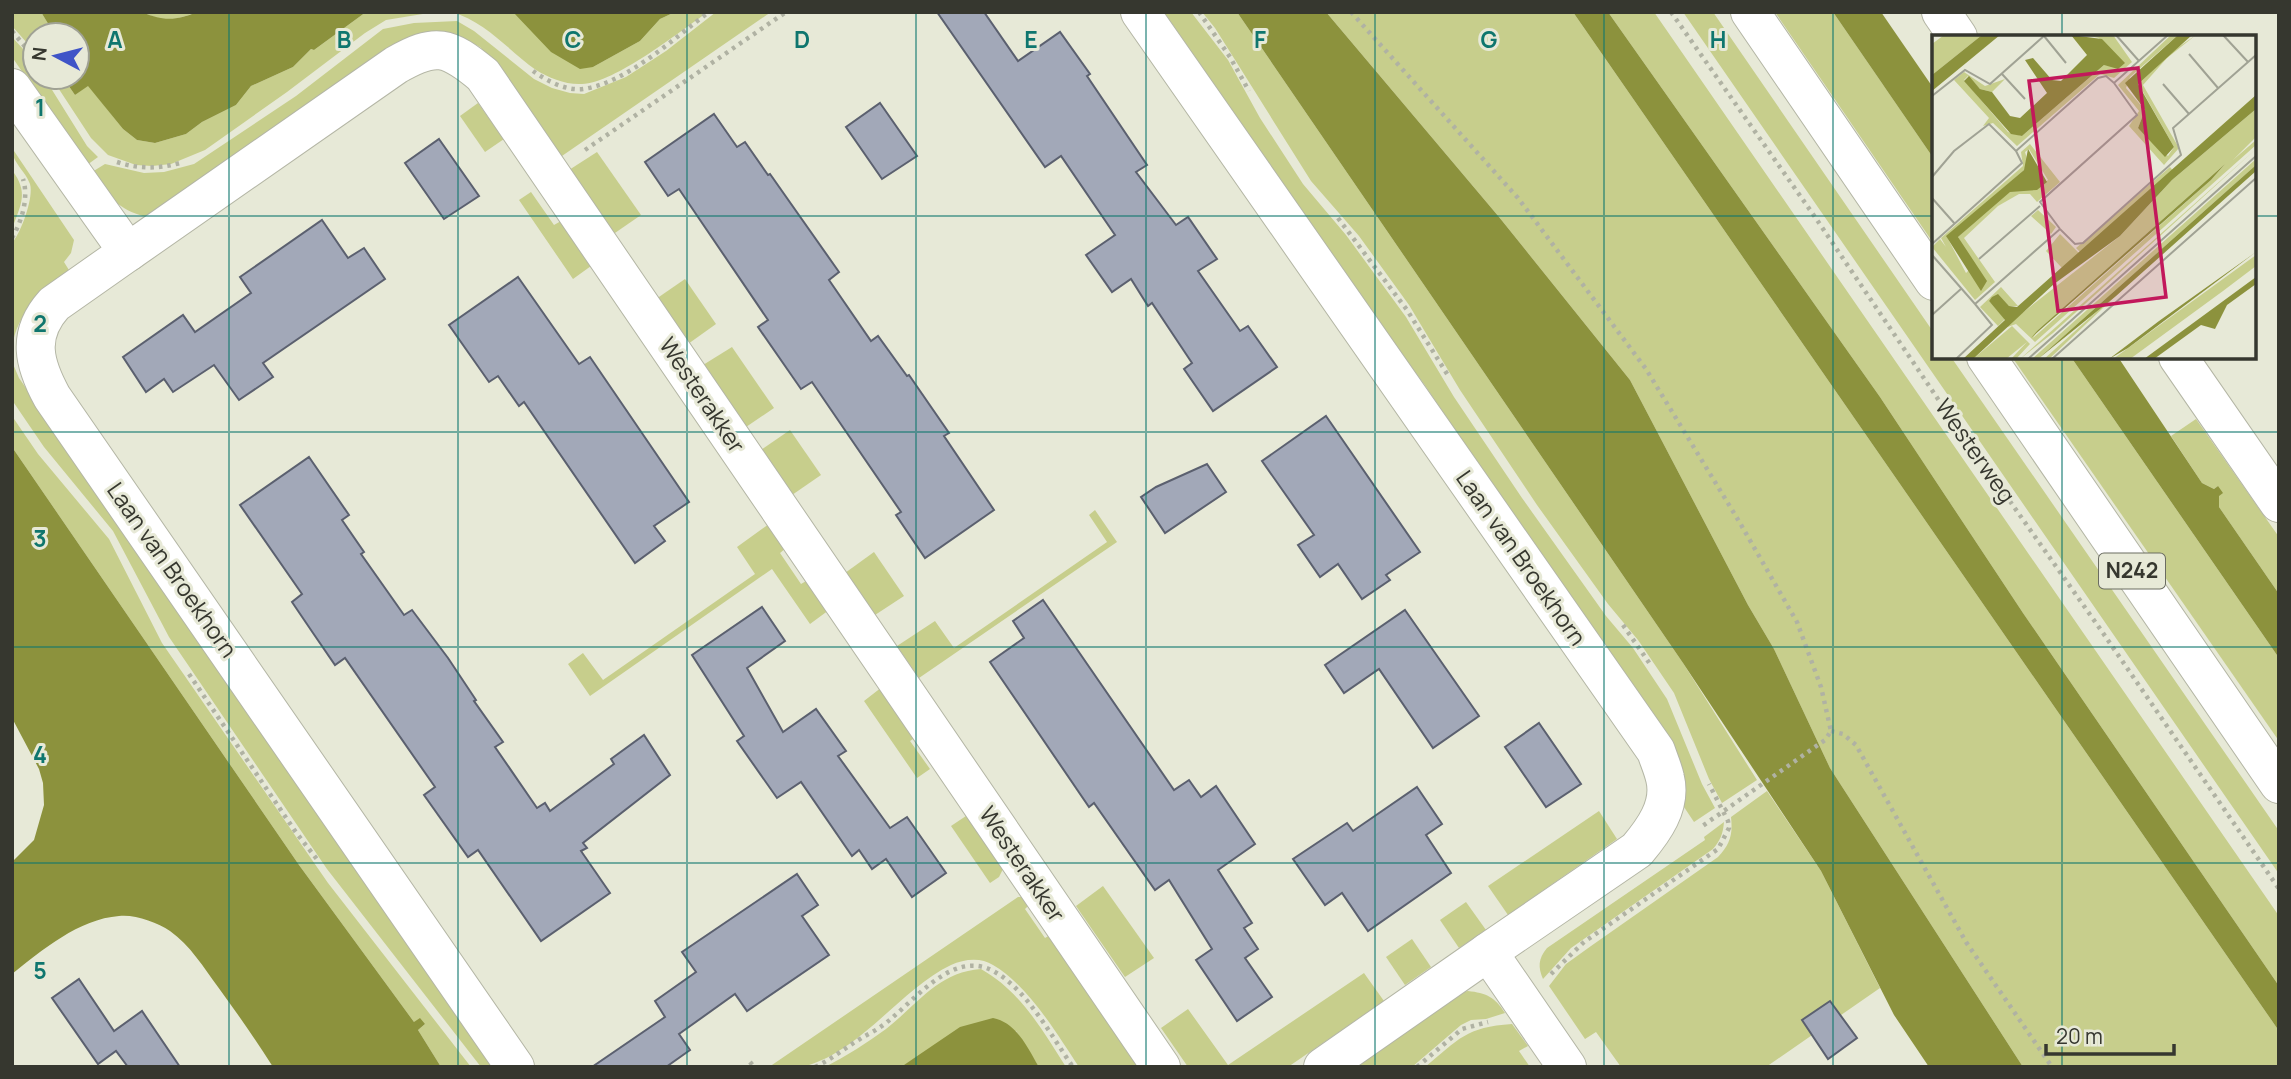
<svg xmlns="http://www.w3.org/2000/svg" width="2291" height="1079" viewBox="0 0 2291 1079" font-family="Manrope,sans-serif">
  <rect width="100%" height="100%" fill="#e7e9d7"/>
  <g fill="#c7ce8c">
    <path d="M12,12H41L55,35H35V52L12,26Z"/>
    <path d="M142,12H197C174,21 164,22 142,12Z"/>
    <path d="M366,12H435L386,20L365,33L287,92L205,150L171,164L152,166L136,165L108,155L91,138L51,77H73L66,82L75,95L88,85L123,129L137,140L155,143L186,134L202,122L236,105L251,86L293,67L311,49L314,50Z"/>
    <path d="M452,12H513L523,21L593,67L640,41L660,19L675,12H708C679,32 615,83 582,84C566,85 549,78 536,70C508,50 486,22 452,12Z"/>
    <path d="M716,12H771L559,158L490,58L480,47L459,36L147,217C115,209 110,196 92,172L105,164L144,173L164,172L194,164L296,96L383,29L414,23L457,21L474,31L534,79L552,88L570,93L584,94L626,77L666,51Z"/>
    <path d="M1164,12H1191L1228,60L1260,118L1303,184L1346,235L1406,317L1454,397L1522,498L1606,616L1633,648L1667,699L1702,784L1715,808L1694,822L1682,804L1654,723L1424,384L1382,328Z"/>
    <path d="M1202,12H1237L1683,663L1757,780L1722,803L1709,779L1674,693L1638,640L1608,604L1537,505L1460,390L1409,305L1359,236L1311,181L1215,28Z"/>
    <path d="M1326,12H1573L2279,1031V1067H2023L1830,768L1774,649L1748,605L1630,380L1499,217Z"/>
    <path d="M1608,12H1654L2279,916V986L2023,613L1880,397Z"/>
    <path d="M1683,12H1713L1934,333V357H1951L2279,831V874Z"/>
    <path d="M1775,12H1833L1934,159V244Z"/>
    <path d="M12,37L35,62V77H44L87,146L98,157L87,165L12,57Z"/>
    <path d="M478,103L504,139L485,152L460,116Z"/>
    <path d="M12,148L74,240L71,253L64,262L72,275C42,298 17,308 12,349V243C21,233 34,197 30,184C25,170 12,163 12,148Z"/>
    <path d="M597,152L641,215L612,235L569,170Z"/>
    <path d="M12,170C29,193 21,204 12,229Z"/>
    <path d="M531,192L554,225L561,221L591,266L573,279L519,200Z"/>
    <path d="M685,279L716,324L688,344L656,299Z"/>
    <path d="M732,347L774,408L746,427L703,365Z"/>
    <path d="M12,350L13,364L19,378L494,1067H481L327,869L169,637L113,531L44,447L14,403Z"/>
    <path d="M2012,357H2071L2279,658V741Z"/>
    <path d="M12,416L38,454L109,539L162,643L328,883L471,1067H441L418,1030L425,1024L414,1022L299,865L12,447Z"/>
    <path d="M2196,419L2279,537V594L2219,507L2218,486L2214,489L2202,483L2171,436Z"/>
    <path d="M790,430L821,475L792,495L761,450Z"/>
    <path d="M1095,510L1117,542L919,678L897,646L935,621L954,648L1107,542L1089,515Z"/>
    <path d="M769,524L786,548L780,553L801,584L808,580L829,610L810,624L772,569L590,696L568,664L583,653L603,680L755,574L737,547Z"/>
    <path d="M874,552L904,596L875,615L845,573Z"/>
    <path d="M882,687L916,737L910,741L930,769L917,778L864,701Z"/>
    <path d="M1767,791L1821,871L1880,988L1766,1067H1621L1596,1032L1585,1039L1549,986L1566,964L1591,946L1718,857C1730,844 1733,835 1731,817Z"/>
    <path d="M1599,811L1617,839L1508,915L1488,886Z"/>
    <path d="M969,814L1004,867L999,877L990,883L951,826Z"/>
    <path d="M1724,822C1723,834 1720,841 1713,849L1571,948L1543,979C1538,967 1538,959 1547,948L1705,840L1704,837Z"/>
    <path d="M1103,886L1154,958L1125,977L1076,906Z"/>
    <path d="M1018,897H1022L1031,903L1025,909L1045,938L1052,934L1144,1067H1079C1057,1034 1028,985 993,965C981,957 964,959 951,965C901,989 862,1050 806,1066C795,1069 780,1067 769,1067Z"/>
    <path d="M1466,902L1486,930L1459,948L1440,920Z"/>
    <path d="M1412,939L1431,967L1405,985L1386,957Z"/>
    <path d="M981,969C1020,991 1042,1029 1066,1067H1039L1016,1031L928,1050L901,1067H825C846,1056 867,1043 886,1029C918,1004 938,972 981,969Z"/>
    <path d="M1364,973L1384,1001L1288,1067H1188L1161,1028L1188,1009L1228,1065Z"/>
    <path d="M1468,991C1486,993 1495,997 1505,1013L1486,1019L1471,1020L1461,1025L1412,1067H1349L1458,993Z"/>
    <path d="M1512,1024L1528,1046L1519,1051L1530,1067H1425C1459,1039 1466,1027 1512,1024Z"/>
  </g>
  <g fill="#8c923d">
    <path d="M41,12H142C162,21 176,21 197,12H366L314,50L311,49L293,67L251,86L236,105L202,122L186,134L155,143L137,140L123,129L88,86L75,95L66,82L73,77H77L78,73L77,35H55Z"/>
    <path d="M513,12H675L660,19L640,41L593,67L580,69L551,52Z"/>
    <path d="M1237,12H1326L1499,217L1630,380L1748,605L1774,649L1830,768L2023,1067H1929L1894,1015L1821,871L1683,663Z"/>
    <path d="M1573,12H1608L1880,397L2023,613L2279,986V1031Z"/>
    <path d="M1833,12H1881L1934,89V159Z"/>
    <path d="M2071,357H2118L2202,483L2214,489L2218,486L2223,493L2219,496V507L2279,594V658Z"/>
    <path d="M12,447L299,865L414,1022L420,1018L425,1024L418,1030L441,1067H273C256,1040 237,1013 218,987C204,968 190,945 170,931C157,922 134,914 119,916C79,919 42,950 12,974V862L34,840L44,805L43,783L39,769L12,718Z"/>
    <path d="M993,1018C1017,1023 1027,1047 1039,1067H901L960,1027Z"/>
  </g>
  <g fill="#a2a8b8" stroke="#5b606f" stroke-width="2">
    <path d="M937,12H984L1018,61L1060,32L1090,74L1087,76L1147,165L1136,172L1176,225L1188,217L1217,259L1198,271L1240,331L1248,326L1277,367L1213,411L1184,369L1192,363L1152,303L1148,306L1131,279L1112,292L1086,255L1115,235L1061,156L1045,167Z"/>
    <path d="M880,103L917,156L882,179L846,127Z"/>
    <path d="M714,114L737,147L745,142L768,175L770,174L839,272L829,280L871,341L878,336L907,376L909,375L949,433L944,436L994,510L925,558L896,515L901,512L812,382L801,389L758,327L768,320L679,189L668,196L645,162Z"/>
    <path d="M439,139L479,196L444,219L405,163Z"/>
    <path d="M322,220L348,258L364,248L385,279L263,363L273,377L239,400L214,365L173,392L164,379L146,392L123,357L183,315L195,332L251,293L240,277Z"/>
    <path d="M518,277L579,364L590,357L689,502L654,526L665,541L635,563L524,402L519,406L498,376L489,382L449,325Z"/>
    <path d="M1326,416L1420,552L1386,575L1390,580L1362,599L1338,564L1320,577L1298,545L1314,535L1262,461Z"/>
    <path d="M309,457L349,515L342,520L364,552L361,554L404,615L412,610L448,658L476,700L474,701L503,742L495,747L537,808L545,803L550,811L614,764L611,759L644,735L670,775L583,843L587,848L581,851L610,893L541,941L478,850L468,857L424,795L435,787L345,658L335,665L313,633L292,602L302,594L240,505Z"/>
    <path d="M1207,464L1226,492L1165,533L1141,497L1156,487Z"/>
    <path d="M1043,600L1174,790L1189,780L1201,797L1216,786L1255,844L1218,870L1252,923L1244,928L1258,949L1245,958L1272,997L1237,1021L1196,960L1212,949L1169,880L1155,890L1094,803L1089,807L990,662L1024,638L1013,621Z"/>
    <path d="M762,607L785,641L747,668L783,732L816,709L846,751L838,756L890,828L907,817L946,873L912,897L886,859L872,869L859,850L852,856L801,782L777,798L737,741L744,736L692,655Z"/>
    <path d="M1405,610L1479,716L1433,748L1379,669L1344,693L1325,665Z"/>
    <path d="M1539,723L1581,784L1546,807L1505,747Z"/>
    <path d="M1417,787L1442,824L1426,835L1451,873L1368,931L1342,893L1325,905L1293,859L1347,823L1353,831Z"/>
    <path d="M797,874L818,905L802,916L829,955L747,1011L735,994L679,1034L690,1050L666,1067H592L665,1017L655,1001L696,972L682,952Z"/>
    <path d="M79,979L114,1031L142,1011L180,1067H128L116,1051L98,1064L52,998Z"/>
    <path d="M1830,1001L1857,1038L1828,1059L1802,1020Z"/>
  </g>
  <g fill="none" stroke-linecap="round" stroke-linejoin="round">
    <g stroke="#b4b6a5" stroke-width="40">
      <g id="street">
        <path d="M1140,12L1656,751C1659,760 1663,769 1665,778C1672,806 1653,831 1637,850L1488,952L1567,1067"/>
        <path d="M1941,12L1958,37"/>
        <path d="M12,88L128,252L54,304C26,335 34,364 52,397L515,1067"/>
        <path d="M128,252L396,65C436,42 448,46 483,75L1161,1067"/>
        <path d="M2178,357L2279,503"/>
        <path d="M1323,1067L1488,952"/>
      </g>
    </g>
    <g stroke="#b4b6a5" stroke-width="40">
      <g id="primary">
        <path d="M1750,12L1934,281"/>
        <path d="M1986,357L2279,784"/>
      </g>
    </g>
    <g stroke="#b0b2a3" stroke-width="4.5" stroke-dasharray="3.5 5" stroke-linecap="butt">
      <path d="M1199,12L1230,57L1249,91"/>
      <path d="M1351,12L1518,198L1646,369L1740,523L1797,622L1821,687L1831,731L1825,740L1701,827"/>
      <path d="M1671,12L1815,217L1942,405L2103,633L2279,889"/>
      <path d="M12,31L27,49"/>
      <path d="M533,71C547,81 566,91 583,89C627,83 674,38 709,12"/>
      <path d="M585,150L786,12"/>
      <path d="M117,162C138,169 158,169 180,163"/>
      <path d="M1338,218L1407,310L1449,377"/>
      <path d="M12,238C22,221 29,197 23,179"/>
      <path d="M1623,625L1650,664"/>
      <path d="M189,674L295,831L319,862"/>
      <path d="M1831,731L1843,734L1856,745L1966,942L2052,1067"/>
      <path d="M1551,974L1584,942L1718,849L1729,828L1728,821L1709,784"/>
      <path d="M750,1062L754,1067"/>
      <path d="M815,1067C832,1059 845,1048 860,1039C866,1035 873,1032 879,1028C911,1007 951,946 995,972C1027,990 1052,1037 1073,1067"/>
      <path d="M1417,1067L1462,1029L1488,1022"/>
    </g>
    <use href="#street" stroke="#fff" stroke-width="38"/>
    <use href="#primary" stroke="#fff" stroke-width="38"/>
  </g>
  <path fill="none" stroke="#0f766e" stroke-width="2" stroke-opacity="0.55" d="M229,12V1067M458,12V1067M687,12V1067M916,12V1067M1146,12V1067M1375,12V1067M1604,12V1067M1833,12V1067M2062,12V37M12,216H1934M2254,216H2279M2062,357V1067M12,432H2279M12,647H2279M12,863H2279"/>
  <g text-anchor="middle" stroke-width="6" stroke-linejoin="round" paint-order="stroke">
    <rect fill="#e7e9d7" stroke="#6b6c61" stroke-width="2" x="2099" y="553.5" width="66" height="35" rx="5"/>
    <g font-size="21" font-weight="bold" fill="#36372f">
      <text x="2132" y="578">N242</text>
    </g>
    <g font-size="23" fill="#36372f" stroke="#e7e9d7">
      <text transform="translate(702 395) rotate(56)" y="8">Westerakker</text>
      <text transform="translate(1975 451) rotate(55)" y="8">Westerweg</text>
      <text transform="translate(1521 558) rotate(55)" y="8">Laan van Broekhorn</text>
      <text transform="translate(172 570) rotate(55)" y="8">Laan van Broekhorn</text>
      <text transform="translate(1022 864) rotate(56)" y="8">Westerakker</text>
    </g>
  </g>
  <g transform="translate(1932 35)">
    <rect width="324" height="324" fill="#e7e9d7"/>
    <path d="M12,0H50L0,40V9ZM153,0H181L200,27L182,43L168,39L85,111L61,88L51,91L57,83L22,45L32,37L53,51L73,44L60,57L48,54L36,41L32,45L76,97L90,101L172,30L183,31L167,3ZM239,0H246L198,42L194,53L213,75L206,93L236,121L242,112L206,48L229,24L264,0L235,23L211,50L247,113L232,130L197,91L207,76L186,50ZM324,74V102L301,125L324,105V110L103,307L84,289L70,294L188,201L240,145ZM293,129L279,145L101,303L106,295ZM98,109L128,147L105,167L98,159H87L66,171L32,203L63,247L43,265L0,212L8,204L14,212L9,203L91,131L89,117ZM97,114L116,145L102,155L84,153L69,162L26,202L41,231L34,238L15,202L92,135L96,127L93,117ZM324,114L121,298L88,324ZM324,124V130L106,324H100ZM238,132L242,137L149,218L144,213ZM106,175L124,192L119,199L99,181ZM128,199L148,219L130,233L114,216ZM324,220V231L291,256L198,324H181ZM69,252L86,271H77L66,260L57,266L73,284L66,291L48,272ZM189,256L117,324H112L182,261ZM80,291L98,309L84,324H79L95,307L74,324H41Z" fill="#c7ce8c" fill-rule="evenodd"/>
    <path d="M50,0H68L0,56V40ZM139,0L170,4L193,28L186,34L172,30L90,101L79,99L32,46L37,41L48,54L60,57L78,81L88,83L115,58L93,25L101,23L120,45L129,46L155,20ZM246,0H260L206,49L242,112L233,122L206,93L213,75L193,48ZM324,60V74L240,145L188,201L122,249L41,324H31L73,285L57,266L60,262L66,259L77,271L85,272ZM96,114L115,147L105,155L78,157L26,202L55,246L49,256L14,201L92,135ZM293,129L279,145L99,303L106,295ZM324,130V136L184,261L106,324ZM324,217L196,313L177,324L227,286ZM324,242V249L295,270L283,294L269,290L222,324H212Z" fill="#8c923d"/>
    <path fill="none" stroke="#a0a294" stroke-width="2" d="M184,0L207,26M291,0L316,27M112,1L134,28M257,19L286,53M70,39L93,64M231,49L257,79M0,61L33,35L58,49L113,0M0,142L22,116L57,89L84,116M0,163L23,189M128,194L108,167L205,80L182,48M0,209L90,128L84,116L166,43L174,41L182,48L236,0M0,220L43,269L128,194L143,209L151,208L249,120L241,93L324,20M47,224L108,171M0,280L30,253M24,324L60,290L43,269M96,324L324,121M120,324L324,143"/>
    <path fill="#c2185b" fill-opacity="0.15" stroke="#c2185b" stroke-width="3.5" d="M206,33L234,262L126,276L97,46Z"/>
    <rect width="324" height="324" fill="none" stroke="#36372f" stroke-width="3.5"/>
  </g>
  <g font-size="23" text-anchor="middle" font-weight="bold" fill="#0f766e" stroke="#e7e9d7" stroke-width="6" stroke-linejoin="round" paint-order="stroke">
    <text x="115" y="48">A</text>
    <text x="344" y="48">B</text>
    <text x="573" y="48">C</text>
    <text x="802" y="48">D</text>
    <text x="1031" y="48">E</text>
    <text x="1260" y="48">F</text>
    <text x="1489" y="48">G</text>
    <text x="1718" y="48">H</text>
    <text x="40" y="116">1</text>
    <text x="40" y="332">2</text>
    <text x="40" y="547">3</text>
    <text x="40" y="763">4</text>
    <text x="40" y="979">5</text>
  </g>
  <rect width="2291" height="1079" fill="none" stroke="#36372f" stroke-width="28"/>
  <g transform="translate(56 56) rotate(277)"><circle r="33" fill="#e7e9d7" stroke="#a0a294" stroke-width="2"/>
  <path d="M0-5L12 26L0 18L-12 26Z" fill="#3f54c7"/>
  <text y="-10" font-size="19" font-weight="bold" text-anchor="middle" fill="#36372f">N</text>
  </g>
  <path d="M2046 1044v10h128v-10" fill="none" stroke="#36372f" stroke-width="3.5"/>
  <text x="2056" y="1044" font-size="21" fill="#36372f" stroke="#e7e9d7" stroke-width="5" paint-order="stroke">20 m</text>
</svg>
